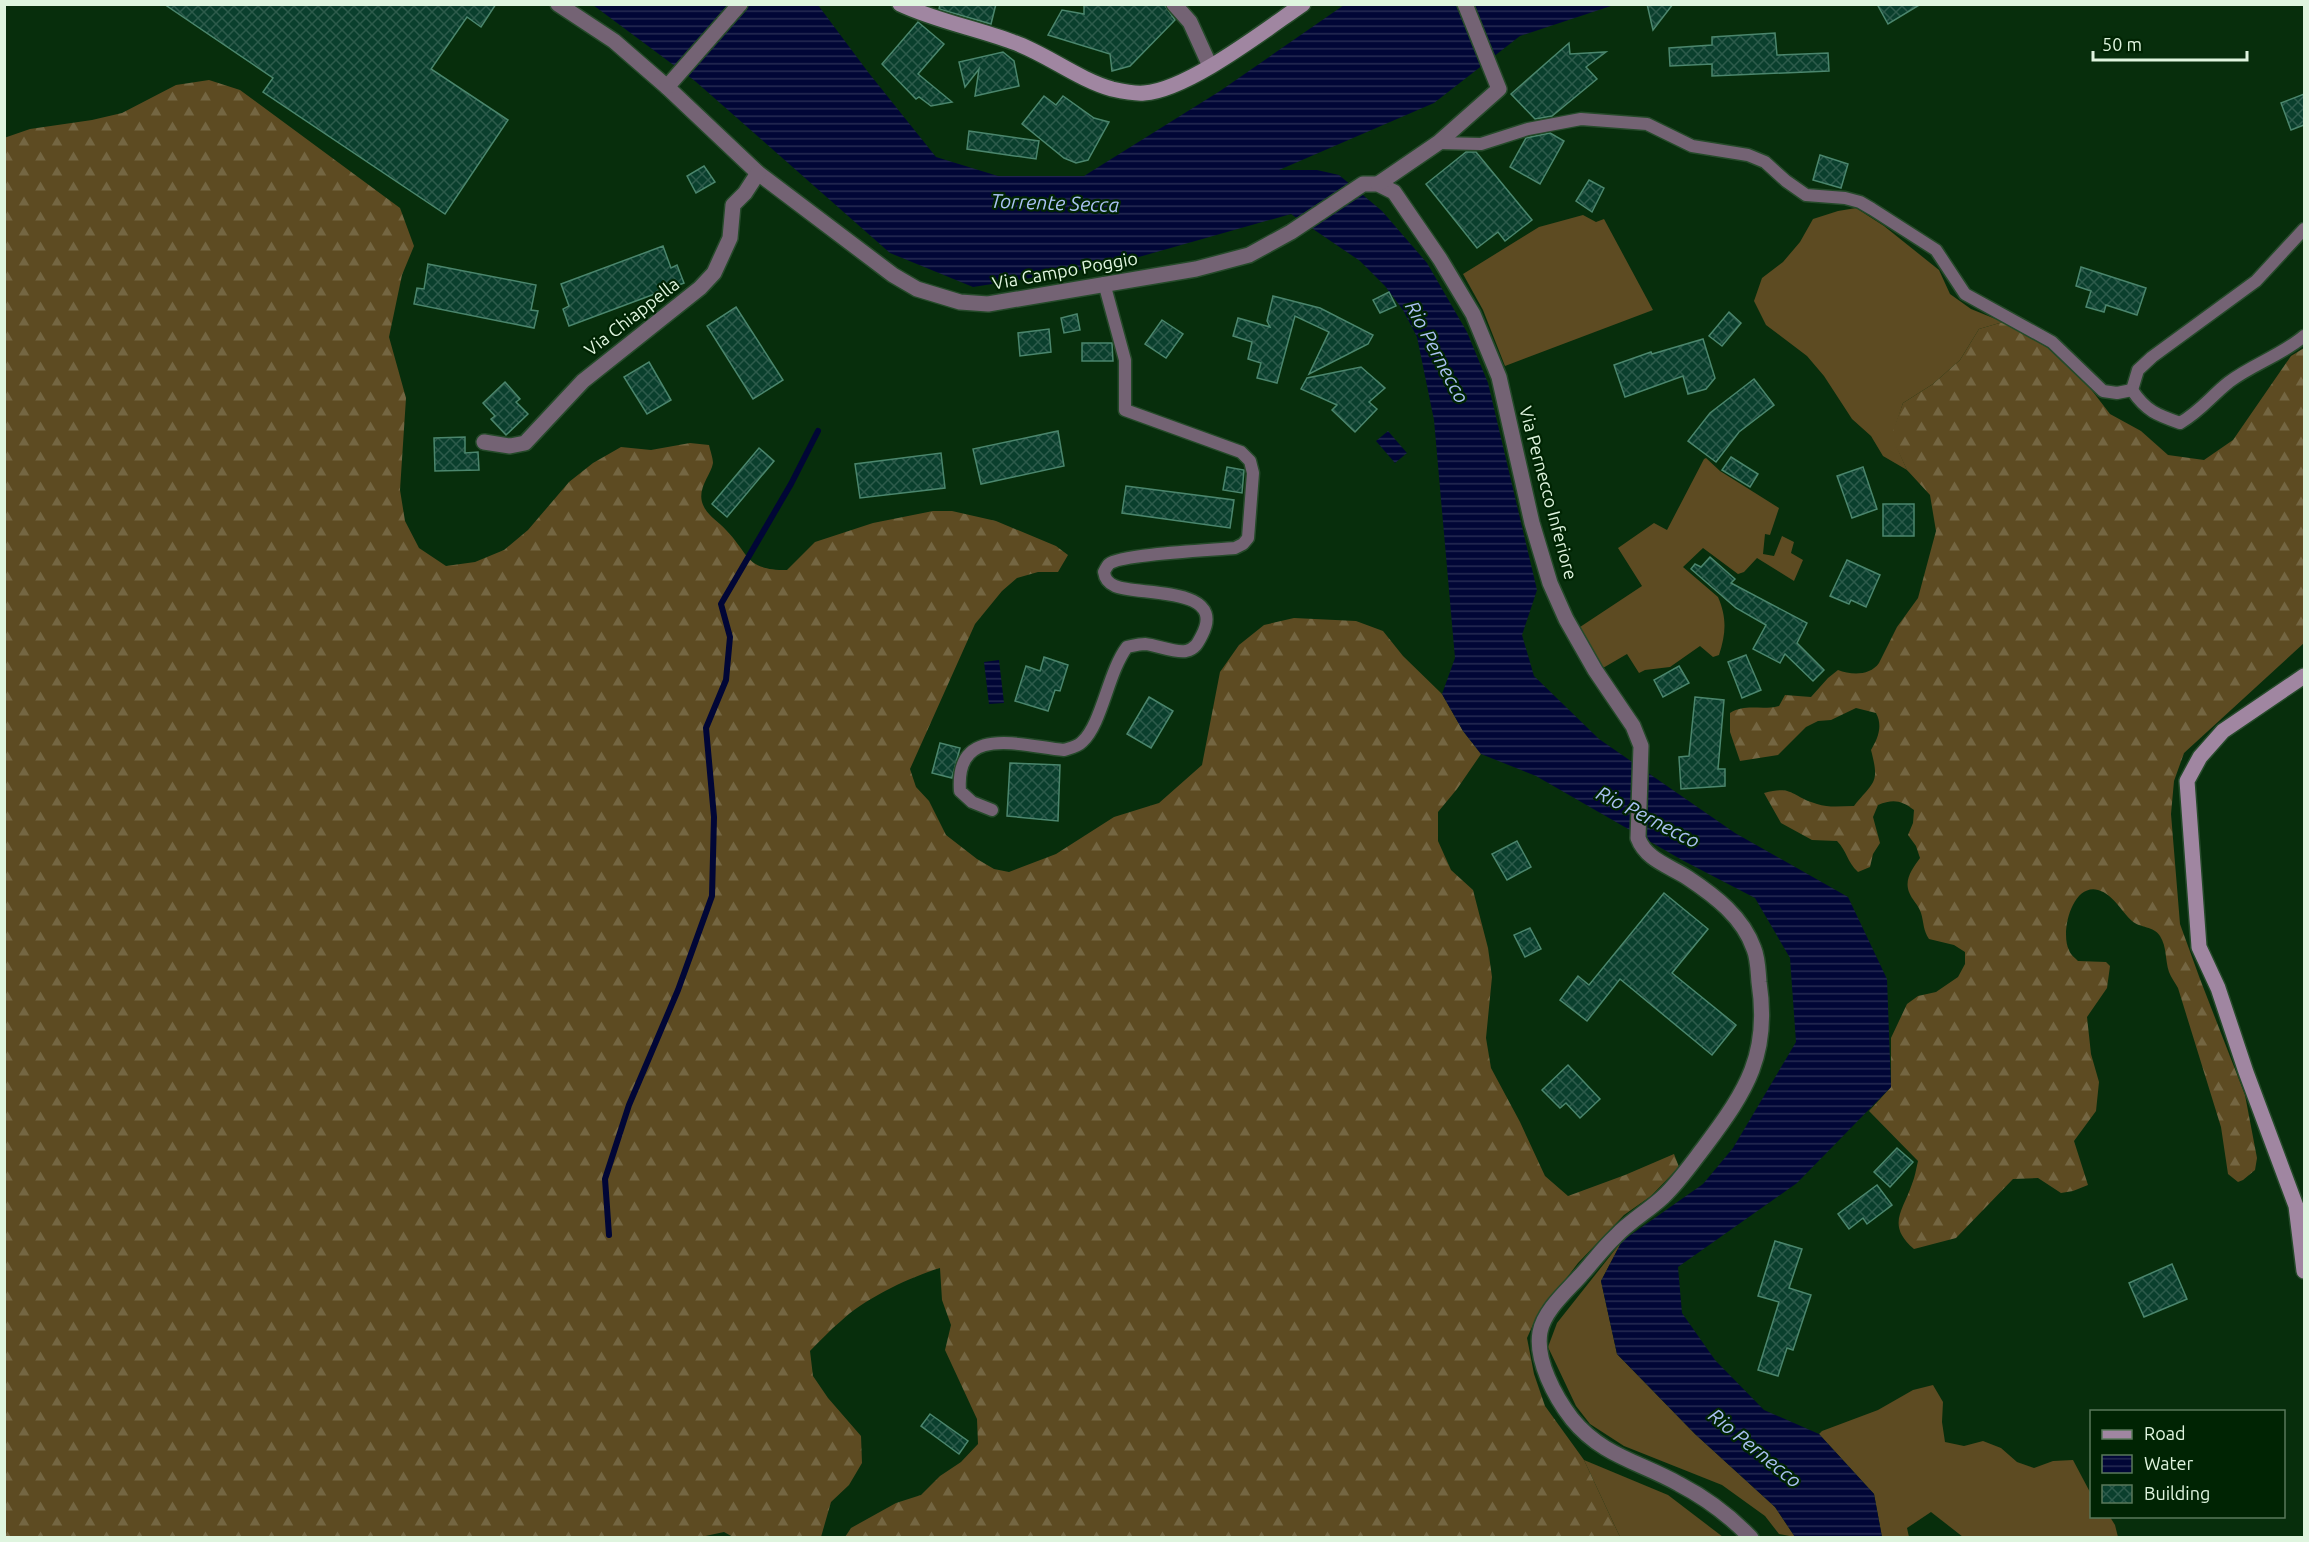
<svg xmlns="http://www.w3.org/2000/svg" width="2309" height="1542" viewBox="0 0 2309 1542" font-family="Ubuntu,sans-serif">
  <defs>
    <pattern id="forest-firs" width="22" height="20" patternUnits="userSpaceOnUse" patternTransform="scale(1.5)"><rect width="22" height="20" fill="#5d4b22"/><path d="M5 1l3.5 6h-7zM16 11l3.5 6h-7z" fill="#746642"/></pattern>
    <pattern id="water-rules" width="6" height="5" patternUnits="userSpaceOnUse" patternTransform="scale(1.5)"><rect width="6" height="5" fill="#010636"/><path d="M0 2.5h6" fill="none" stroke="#262b53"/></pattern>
    <pattern id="building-cross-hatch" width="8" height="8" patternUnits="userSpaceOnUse" patternTransform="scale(1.5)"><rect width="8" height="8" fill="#0a3f2d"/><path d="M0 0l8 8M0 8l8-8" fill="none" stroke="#2d5b4b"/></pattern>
  </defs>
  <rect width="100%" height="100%" fill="#072e0c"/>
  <g fill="#5d4b22">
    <path d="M1856,208L1884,226L1939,270L1950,294L1971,309L2003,322L1979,329L1960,360L1933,384L1903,403L1892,436L1907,470L1883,456L1871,436L1852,419L1824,376L1807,356L1766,325L1754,301L1762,278L1783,262L1800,242L1813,219L1838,211Z"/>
    <path d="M1583,215L1596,222L1604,219L1653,310L1505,366L1483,310L1463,274L1539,227Z"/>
    <path d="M1706,458L1720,471L1779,508L1770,535L1765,534L1763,554L1774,556L1782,536L1794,542L1791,553L1803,560L1794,581L1757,558L1744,572L1738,574L1703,548L1683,567L1718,597C1727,618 1726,633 1719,655L1713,657L1700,646L1670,667L1645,670L1639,673L1627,654L1603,668L1580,627L1642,586L1618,548L1654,523L1667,530L1704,459Z"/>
    <path d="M1622,1241L1601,1281L1617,1354L1695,1434L1775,1507L1795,1537L1779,1534L1765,1516L1722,1485L1624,1446L1590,1424L1576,1406L1548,1347L1557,1323Z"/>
    <path d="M1933,1385L1943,1402L1942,1422L1945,1442L1964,1446L1983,1441L2001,1448L2017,1462L2034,1468L2053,1461L2073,1460L2091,1494L2092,1516L2110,1517L2115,1525L2118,1537H1963L1931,1512L1907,1528L1909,1537H1882L1874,1494L1819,1434L1822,1431L1878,1410L1913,1390Z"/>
    <path d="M1584,1460L1668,1495L1723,1537H1620Z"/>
  </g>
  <g fill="url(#forest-firs)">
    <path d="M209,80L240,90L400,208L414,246L402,275L389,337L406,398L400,490L405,521L419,548L446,566L475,562L504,550L528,530L569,482L593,463L621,447L651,450L690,443L709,445C710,450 713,458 713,463C711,475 698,487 702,502C706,515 717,520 726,530C750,555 745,570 787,570L815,542L873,523L933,511H952L996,521L1056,546L1068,555L1058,572H1038L1017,578L1002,591L975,624L910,769L916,787L929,801L946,835L977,859L994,869L1009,872L1056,854L1114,817L1159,803L1202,765L1220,672L1239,645L1264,625L1294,618L1356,621L1383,631L1403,656L1442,694L1463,731L1481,754L1457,789L1438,812V841L1451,870L1473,890L1488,948L1492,977L1486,1038L1491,1068L1520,1122L1545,1176L1568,1196L1625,1175L1674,1154L1679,1167L1651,1196L1624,1215L1578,1263L1536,1318L1527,1338L1534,1374L1545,1406L1584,1460L1620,1537H845L851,1528L896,1503L921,1495L940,1476L961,1462L978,1444L977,1419L945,1350L951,1325L942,1300L940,1268C910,1277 864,1299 841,1321C830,1330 820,1341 810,1351L813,1376L828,1398L861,1436L862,1463L849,1485L831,1502L821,1537H733L724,1532L696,1538L5,1537L4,138L30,129L92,120L122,113L176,85Z"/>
    <path d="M2003,322L2048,348L2090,388L2110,414L2141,431L2168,455L2204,460L2233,440L2291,356L2304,348V643L2184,753L2174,781L2171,814L2180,924L2200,979L2245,1095L2257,1158L2255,1170L2243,1180L2238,1182L2228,1174L2221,1127L2178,988C2175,983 2171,977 2169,972C2165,960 2167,947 2160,936C2154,926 2140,928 2132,921C2121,911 2113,894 2098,890C2072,883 2060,933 2069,950C2070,954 2075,958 2078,961L2106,962L2110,966L2107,988L2087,1017L2091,1054L2099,1082L2096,1111L2074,1141L2088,1185L2073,1191L2061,1193L2038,1178L2013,1179L1956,1238L1914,1249C1886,1225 1903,1211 1912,1184C1915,1177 1916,1169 1918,1161L1869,1111L1891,1087V1038L1907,1004L1918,996L1936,992L1958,977L1965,964V952L1954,945L1929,939C1923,930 1924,923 1921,913C1918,904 1912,900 1909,892C1904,879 1913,868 1920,858L1916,846L1908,835L1913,823L1914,810C1901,800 1893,799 1878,805L1873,817L1880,843L1873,854L1870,867L1858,872C1847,862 1847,851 1837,841L1812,840L1781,823L1764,793C1794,785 1791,797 1817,804C1829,808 1842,806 1854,806C1874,781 1880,784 1871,750C1878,738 1883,726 1876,713L1856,708L1831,720L1818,721L1806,727L1778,755L1740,761L1730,732V713C1747,703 1760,711 1779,706L1785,695L1811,697L1828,678L1838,670C1851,675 1870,676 1879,663L1897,627L1918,598L1936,531L1930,495L1907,470L1891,436L1903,403L1933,384L1960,360L1979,329Z"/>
  </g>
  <g fill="url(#water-rules)">
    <path d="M593,5H818L868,72L936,157L998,176H1084L1220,91L1344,5H1614L1520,36L1434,103L1279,170H1317L1339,175L1382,211L1427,263L1467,332L1488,383L1537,590L1522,635L1534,676L1599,739L1735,833L1848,897L1887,979L1891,1087L1797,1183L1678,1267L1682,1313L1715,1360L1764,1410L1819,1434L1874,1494L1882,1537H1795L1775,1507L1695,1434L1617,1354L1601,1281L1622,1241L1703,1184L1733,1148L1796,1042L1790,958L1755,898L1682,860L1536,776L1481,754L1463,731L1442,694L1455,658L1434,420L1417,337L1403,310L1385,286L1360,261L1291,214L1107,266L973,287L890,253L695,81Z"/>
    <path d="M1388,431L1407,453L1395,463L1376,441Z"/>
    <path d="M999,660L1004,703L989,704L984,662Z"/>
  </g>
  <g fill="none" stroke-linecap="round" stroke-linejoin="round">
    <path stroke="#010636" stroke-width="6" d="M609,1235L605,1179L629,1105L678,990L712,896L714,817L706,728L726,680L730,637L721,604L791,484L818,431"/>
  </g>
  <g fill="url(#building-cross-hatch)" stroke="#4b866d" stroke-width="1.5">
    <path d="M164,4H496L481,27L467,17L431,69L508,120L445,214L263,92L273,78Z"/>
    <path d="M940,4H996L991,24L939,9Z"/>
    <path d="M1084,4H1164L1175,20L1130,66L1112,71L1110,54L1048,35L1062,10L1084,14Z"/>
    <path d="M1647,4H1673L1653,30Z"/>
    <path d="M1877,4H1921L1888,24Z"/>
    <path d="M918,22L944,44L918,74L952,102L931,106L919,97L916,99L882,64Z"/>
    <path d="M1775,33L1777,55L1828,53L1829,71L1712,76V64L1670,66L1669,48L1712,45V37Z"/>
    <path d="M1569,43L1570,54L1606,52L1586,67L1597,79L1552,116L1535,119L1511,94Z"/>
    <path d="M1003,52L1014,61L1019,86L975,96L979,69L965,87L959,62Z"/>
    <path d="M2304,94V125L2291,130L2281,103Z"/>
    <path d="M1044,96L1056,105L1063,96L1094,118L1109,122L1088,160L1076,163L1064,158L1022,124Z"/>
    <path d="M969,131L1039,141L1036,159L967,149Z"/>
    <path d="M1550,133L1564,141L1540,184L1510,167L1526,138Z"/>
    <path d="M1466,152H1476L1532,220L1505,241L1498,232L1477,248L1426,184Z"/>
    <path d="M1820,155L1848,164L1841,188L1813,180Z"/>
    <path d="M704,166L715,182L696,193L687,176Z"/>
    <path d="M1589,180L1604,188L1592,212L1576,201Z"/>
    <path d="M663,246L671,268L677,265L684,283L569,326L563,309L569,306L561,284Z"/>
    <path d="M428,264L536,285L531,310L538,311L534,328L414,304L417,288L424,289Z"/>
    <path d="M2081,267L2146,288L2137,315L2106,305L2104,312L2086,307L2091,291L2076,286Z"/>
    <path d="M1389,292L1396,306L1380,313L1373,300Z"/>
    <path d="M1273,296L1320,308L1373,335L1368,344L1309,374L1329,332L1295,316L1277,383L1257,378L1261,363L1248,359L1252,342L1233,336L1238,318L1270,327L1267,321Z"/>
    <path d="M736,307L783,380L753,399L707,326Z"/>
    <path d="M1729,312L1741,323L1722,346L1709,336Z"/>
    <path d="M1077,314L1080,330L1064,333L1061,318Z"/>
    <path d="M1162,320L1183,334L1166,358L1145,344Z"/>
    <path d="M1049,329L1051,352L1020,356L1018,333Z"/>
    <path d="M1703,339L1715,378L1706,389L1688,394L1683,376L1625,397L1614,365L1651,352L1652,354Z"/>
    <path d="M1082,343H1112L1113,361H1082Z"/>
    <path d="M649,362L671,400L647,414L624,377Z"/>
    <path d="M1361,367L1385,388L1369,402L1377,409L1355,432L1332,410L1337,405L1301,389L1307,378Z"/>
    <path d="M1754,379L1774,405L1739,432L1716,462L1688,441L1710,413Z"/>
    <path d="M505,382L520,399L516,402L528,414L506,435L491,419L495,416L483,403Z"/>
    <path d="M1058,431L1064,466L981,484L973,449Z"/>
    <path d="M465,437V453L478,452L479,470L435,471L434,438Z"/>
    <path d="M759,448L774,461L727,517L712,504Z"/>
    <path d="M941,453L945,488L860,498L855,464Z"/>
    <path d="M1731,457L1758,474L1750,487L1722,470Z"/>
    <path d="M1227,467L1244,470L1242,493L1223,490Z"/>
    <path d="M1863,467L1877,509L1852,518L1837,476Z"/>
    <path d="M1126,486L1234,500L1230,528L1122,513Z"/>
    <rect x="1883" y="504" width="31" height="32"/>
    <path d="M1710,557L1735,579L1731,583L1807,623L1797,643L1824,670L1813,681L1785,654L1780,663L1753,649L1766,625L1736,608L1691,569L1695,564L1701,567Z"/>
    <path d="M1847,560L1880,575L1866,607L1851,600L1849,604L1830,596Z"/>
    <path d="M1746,655L1761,690L1742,698L1728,662Z"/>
    <path d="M1044,657L1068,665L1060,691L1055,690L1048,711L1015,701L1026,666L1040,671Z"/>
    <path d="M1679,666L1689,683L1663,697L1654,680Z"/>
    <path d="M1149,697L1173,711L1151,748L1127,734Z"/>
    <path d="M1695,697L1724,700L1718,769H1725V786L1681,789L1679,757L1689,756Z"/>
    <path d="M940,743L960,748L952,778L932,773Z"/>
    <path d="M1010,763L1060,765L1058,821L1007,816Z"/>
    <path d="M1517,841L1531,867L1507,880L1492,854Z"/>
    <path d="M1664,893L1708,929L1672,973L1736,1025L1712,1055L1620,979L1587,1021L1560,1000L1578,976L1589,985Z"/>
    <path d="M1530,928L1541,949L1525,957L1514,935Z"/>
    <path d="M1568,1065L1600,1099L1580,1118L1566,1103L1560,1108L1542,1090Z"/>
    <path d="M1897,1148L1913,1162L1890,1187L1874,1172Z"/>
    <path d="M1877,1185L1892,1205L1867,1224L1863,1218L1849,1229L1838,1214Z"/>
    <path d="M1775,1241L1802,1249L1789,1288L1811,1295L1793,1350L1787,1348L1778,1376L1758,1370L1779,1302L1758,1296Z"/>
    <path d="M2172,1264L2187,1299L2144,1317L2129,1283Z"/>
    <path d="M930,1414L968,1441L959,1454L921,1426Z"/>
  </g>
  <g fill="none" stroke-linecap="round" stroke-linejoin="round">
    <g stroke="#254a2a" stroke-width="15">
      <g id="service">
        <path d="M1438,143L1481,144L1528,129L1581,119L1647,124L1692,146L1748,155L1765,162L1786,181L1806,195L1845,198L1860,202L1872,209L1936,250L1965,294L2052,342L2103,391L2117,393L2132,390"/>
        <path d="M2132,390L2138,370L2152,357L2256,281L2304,229"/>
        <path d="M2132,390C2146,411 2157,415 2180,423C2202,410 2210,397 2229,382C2253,364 2282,355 2304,336"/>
        <path d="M992,810L972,802L960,791C955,723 1021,746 1064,750C1070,748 1077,747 1082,742C1102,724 1108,672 1127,647C1132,646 1139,644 1145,644C1157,645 1174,653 1186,651C1195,649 1198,643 1202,635C1228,585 1136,596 1115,586C1108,583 1105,579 1104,572C1105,570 1107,566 1109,564C1121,554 1215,550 1235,548L1243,544L1248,538L1253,473L1250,461L1241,452L1125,410V360L1104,283"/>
      </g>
    </g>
    <g stroke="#254a2a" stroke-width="18">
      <g id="minor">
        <path d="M558,4L614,41L667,87L758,173L893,275L917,289L960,302L988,304L1196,269L1249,255L1291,232L1363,184H1378L1394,192L1440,259L1473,314L1499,377L1532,523L1550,583L1566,619L1595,670L1633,726L1641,746L1638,838C1646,860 1670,866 1688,878C1715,896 1743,917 1754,949C1758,959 1758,971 1759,982C1770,1054 1747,1090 1705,1146C1692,1163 1679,1182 1663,1197C1648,1211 1630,1221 1616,1236C1603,1248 1593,1262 1581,1275C1568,1290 1544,1310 1540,1332C1535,1360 1555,1397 1572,1419C1602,1456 1640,1462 1679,1484C1704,1497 1731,1517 1751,1538"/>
        <path d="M1174,4L1190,22L1210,66"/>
        <path d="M667,87L740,4"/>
        <path d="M1378,184L1438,143L1499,89L1465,4"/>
        <path d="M484,442L510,446L525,443L583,381L700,288L714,273L730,238L733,205L745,193L758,173"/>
      </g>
    </g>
    <g stroke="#254a2a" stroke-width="18">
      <g id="secondary">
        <path d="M900,4C936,21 976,28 1013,42C1047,54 1077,79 1112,89C1121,91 1135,94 1144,93C1188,90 1265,30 1303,4"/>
        <path d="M2304,676L2223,731L2200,757L2187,781L2199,947L2218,988L2246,1072L2296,1206L2304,1271"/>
      </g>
    </g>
    <use href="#service" stroke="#746374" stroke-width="12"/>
    <use href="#minor" stroke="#746374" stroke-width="15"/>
    <use href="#secondary" stroke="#a086a1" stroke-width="15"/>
  </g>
  <g text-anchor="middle" stroke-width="4.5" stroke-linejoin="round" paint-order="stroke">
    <g font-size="18" fill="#dff5df" stroke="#002403">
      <text transform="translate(1065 271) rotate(-10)" y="6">Via Campo Poggio</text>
      <text transform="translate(632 317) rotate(-38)" y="6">Via Chiappella</text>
      <text transform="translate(1548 493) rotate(75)" y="6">Via Pernecco Inferiore</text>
    </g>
    <g font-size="20" font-style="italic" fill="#aac1f3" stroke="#002403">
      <text transform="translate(1055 203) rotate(2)" y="7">Torrente Secca</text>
      <text transform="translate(1437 352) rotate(62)" y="7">Rio Pernecco</text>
      <text transform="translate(1648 817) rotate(27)" y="7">Rio Pernecco</text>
      <text transform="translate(1755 1448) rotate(39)" y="7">Rio Pernecco</text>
    </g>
  </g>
  <rect width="2309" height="1542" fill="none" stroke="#dff5df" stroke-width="12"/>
  <rect x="2090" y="1410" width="195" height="108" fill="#002403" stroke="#59785b" stroke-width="1.5"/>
  <rect x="2102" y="1430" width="30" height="9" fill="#a086a1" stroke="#59785b" stroke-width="1.5"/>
  <text x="2144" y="1440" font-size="18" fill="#dff5df">Road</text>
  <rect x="2102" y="1455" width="30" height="18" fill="url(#water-rules)" stroke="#59785b" stroke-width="1.5"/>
  <text x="2144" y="1470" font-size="18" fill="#dff5df">Water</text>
  <rect x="2102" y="1485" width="30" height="18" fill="url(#building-cross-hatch)" stroke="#59785b" stroke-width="1.5"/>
  <text x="2144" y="1500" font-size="18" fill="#dff5df">Building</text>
  <path d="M2093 51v9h154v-9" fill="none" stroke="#dff5df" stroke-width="3"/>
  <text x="2102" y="51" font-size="18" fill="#dff5df" stroke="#002403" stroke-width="4.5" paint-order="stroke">50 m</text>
</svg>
